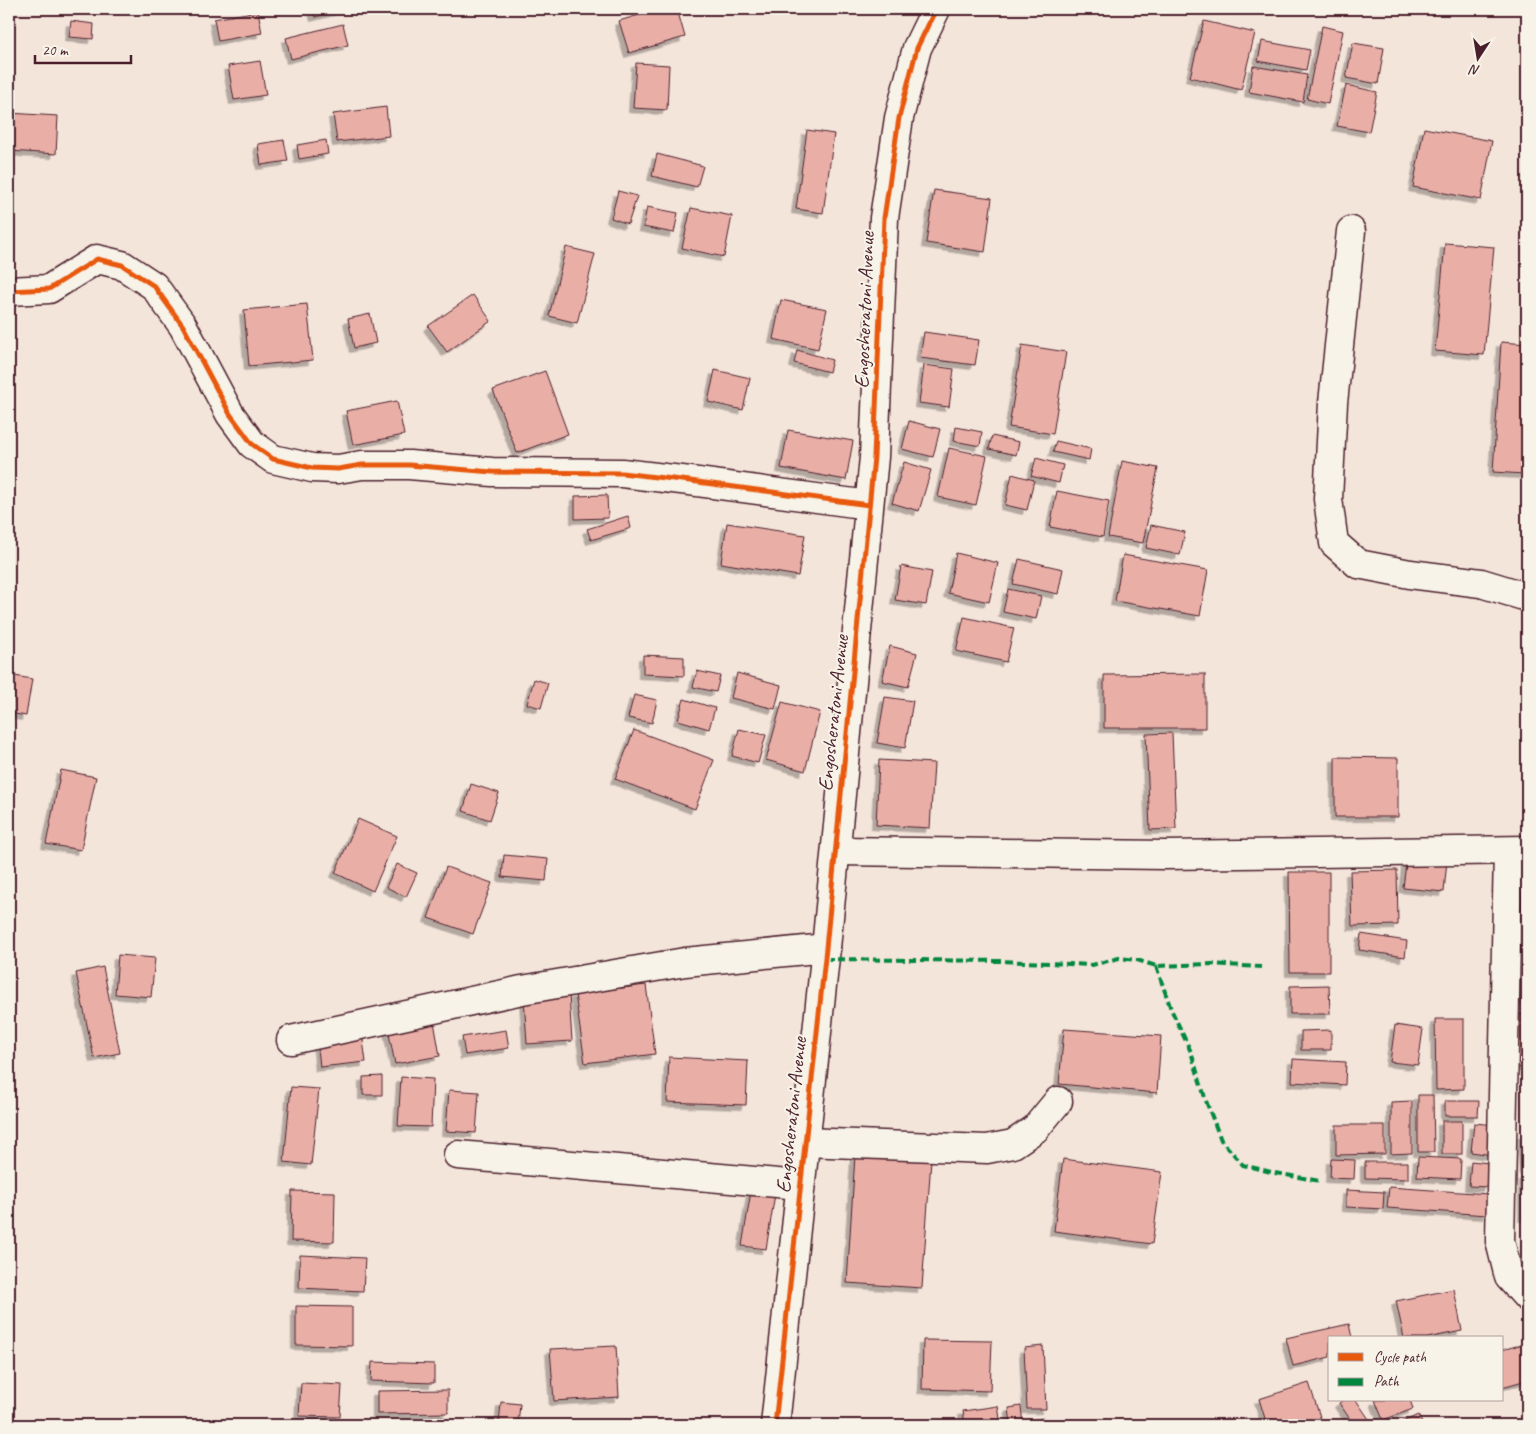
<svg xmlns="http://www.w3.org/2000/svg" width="1536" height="1434" viewBox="0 0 1536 1434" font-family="Caveat,sans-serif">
  <defs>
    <filter id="shadow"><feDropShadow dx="-4.5" dy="4.5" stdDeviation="0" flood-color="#0004"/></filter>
  </defs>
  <rect width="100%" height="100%" fill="#f4e5db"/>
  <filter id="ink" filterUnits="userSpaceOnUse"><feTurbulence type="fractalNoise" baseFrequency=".02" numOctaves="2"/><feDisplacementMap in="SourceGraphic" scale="10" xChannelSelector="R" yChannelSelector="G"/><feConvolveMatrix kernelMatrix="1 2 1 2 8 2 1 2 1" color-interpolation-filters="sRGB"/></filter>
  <g filter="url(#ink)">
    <g fill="#e9afa7" stroke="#4a1f2b" filter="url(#shadow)">
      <path d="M313,9H346L315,17Z"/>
      <path d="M659,9H677L685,37L629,53L619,21Z"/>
      <path d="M258,11L262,33L218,41L214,19Z"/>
      <path d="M71,21L94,24L93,39L69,37Z"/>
      <path d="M1204,21L1255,33L1241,90L1190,77Z"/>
      <path d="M343,24L348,45L291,59L286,38Z"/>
      <path d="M1322,26L1343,31L1328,104L1307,99Z"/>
      <path d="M1262,41L1310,50L1306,70L1258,61Z"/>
      <path d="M1353,43L1384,48L1378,84L1346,78Z"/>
      <path d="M260,61L266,95L234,100L228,66Z"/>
      <path d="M636,63L669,65L667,110L633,108Z"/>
      <path d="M1253,66L1307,75L1303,102L1249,92Z"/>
      <path d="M1346,85L1377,92L1369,132L1337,126Z"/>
      <path d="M386,107L389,136L337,142L333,114Z"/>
      <path d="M9,113L58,116L56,154L9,151Z"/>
      <path d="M1424,128L1492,141L1481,200L1413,187Z"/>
      <path d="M807,130L834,134L823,213L796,209Z"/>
      <path d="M284,140L288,161L261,165L258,144Z"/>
      <path d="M326,140L328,154L299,159L297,145Z"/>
      <path d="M657,154L703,166L697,187L652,176Z"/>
      <path d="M934,190L992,198L985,252L926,243Z"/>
      <path d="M618,191L637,196L628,224L611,218Z"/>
      <path d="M647,207L678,213L674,233L643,227Z"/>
      <path d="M691,208L732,216L724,257L682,248Z"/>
      <path d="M1445,243L1494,247L1484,355L1435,351Z"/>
      <path d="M566,247L595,254L577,323L549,316Z"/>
      <path d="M473,295L491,321L447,352L428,326Z"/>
      <path d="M781,300L827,309L818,349L773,339Z"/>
      <path d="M307,304L313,360L249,366L244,310Z"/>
      <path d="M370,314L376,343L354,348L348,319Z"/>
      <path d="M924,332L979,340L975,365L920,358Z"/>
      <path d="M1501,342L1527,344V426L1524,474L1493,472Z"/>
      <path d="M1022,345L1066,352L1053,434L1009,427Z"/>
      <path d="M797,350L832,360L829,372L794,363Z"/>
      <path d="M924,365L954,369L949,407L919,403Z"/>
      <path d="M715,370L750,378L743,410L708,402Z"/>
      <path d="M545,371L568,434L517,453L493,390Z"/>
      <path d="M397,401L404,435L353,445L346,411Z"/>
      <path d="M909,421L940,429L933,457L902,449Z"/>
      <path d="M956,427L982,432L980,446L954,441Z"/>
      <path d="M788,430L853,441L846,480L781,468Z"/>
      <path d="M992,436L1019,442L1016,455L989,449Z"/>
      <path d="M1056,441L1091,449L1089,460L1053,452Z"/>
      <path d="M949,448L987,456L976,505L938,497Z"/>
      <path d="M1036,458L1063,465L1059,483L1031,476Z"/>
      <path d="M1122,461L1158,468L1143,543L1108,537Z"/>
      <path d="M904,462L931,470L919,511L892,503Z"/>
      <path d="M1012,474L1034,480L1027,510L1005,505Z"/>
      <path d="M1057,491L1109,501L1103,537L1050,527Z"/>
      <path d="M607,495L608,518L575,519V496Z"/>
      <path d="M628,516L631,528L591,540L587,529Z"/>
      <path d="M727,523L805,535L798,576L721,563Z"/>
      <path d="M1151,525L1185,532L1180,555L1146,548Z"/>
      <path d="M956,553L998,563L989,602L948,593Z"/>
      <path d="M1123,555L1208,570L1200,616L1115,601Z"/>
      <path d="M1019,559L1063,569L1058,594L1013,584Z"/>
      <path d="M901,566L932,572L926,605L895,600Z"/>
      <path d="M1008,589L1041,596L1036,619L1003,612Z"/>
      <path d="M964,617L1014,628L1006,662L956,651Z"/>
      <path d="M890,646L917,653L908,687L882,681Z"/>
      <path d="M643,655L684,657V676L643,674Z"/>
      <path d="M697,671L720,676L716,692L693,687Z"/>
      <path d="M737,673L781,685L775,709L731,698Z"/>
      <path d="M1205,674V728H1104V675Z"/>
      <path d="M9,675L32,679L26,716L9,713Z"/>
      <path d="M534,679L548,683L541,708L527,704Z"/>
      <path d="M634,695L657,700L652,723L628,718Z"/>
      <path d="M885,697L913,701L905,748L877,743Z"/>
      <path d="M684,699L715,708L709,729L678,720Z"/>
      <path d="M782,702L820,712L805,771L766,760Z"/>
      <path d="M739,729L766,735L758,763L732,756Z"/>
      <path d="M634,730L714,760L695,809L615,779Z"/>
      <path d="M1172,733L1176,829L1150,830L1146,734Z"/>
      <path d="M1335,757L1398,758V817H1335Z"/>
      <path d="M879,760L934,763L930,828L876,825Z"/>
      <path d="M61,770L96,777L81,850L46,844Z"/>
      <path d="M471,784L499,793L490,820L463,811Z"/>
      <path d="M358,819L397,836L373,891L335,873Z"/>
      <path d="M504,855L548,859L546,881L502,877Z"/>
      <path d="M1407,855L1447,860L1444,892L1403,888Z"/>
      <path d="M397,864L417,873L406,897L386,887Z"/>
      <path d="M446,867L492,883L473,934L428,918Z"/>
      <path d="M1397,870L1398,925L1352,926L1350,871Z"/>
      <path d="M1289,872H1329V972H1290Z"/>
      <path d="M1361,934L1407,941L1405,957L1359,950Z"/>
      <path d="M118,955L155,958L151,997L115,994Z"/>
      <path d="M1514,955L1527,957V1001L1510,1000Z"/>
      <path d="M103,967L120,1053L94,1058L76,973Z"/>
      <path d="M646,985L655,1054L585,1063L575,994Z"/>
      <path d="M1329,985L1330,1014H1290V986Z"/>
      <path d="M569,994L572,1041L527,1044L524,997Z"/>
      <path d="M1527,1014V1067L1513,1068L1510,1015Z"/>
      <path d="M433,1016L440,1056L395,1064L387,1024Z"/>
      <path d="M1435,1019H1464V1089L1436,1090Z"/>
      <path d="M1395,1025L1423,1029L1418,1065L1390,1062Z"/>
      <path d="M1064,1029L1161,1036L1157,1093L1059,1084Z"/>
      <path d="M506,1030L509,1048L465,1055L462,1037Z"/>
      <path d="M1331,1030V1050H1301V1031Z"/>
      <path d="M362,1033L366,1062L320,1067L317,1039Z"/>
      <path d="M669,1057L748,1061L746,1105L667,1102Z"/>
      <path d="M1293,1059L1346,1062L1345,1085L1292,1082Z"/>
      <path d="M382,1076V1095H363V1077Z"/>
      <path d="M401,1077L433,1079L431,1127L398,1126Z"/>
      <path d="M291,1087L319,1089L311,1165L284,1162Z"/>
      <path d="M449,1090L479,1092L476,1133L446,1131Z"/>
      <path d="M1418,1095H1433L1434,1152H1418Z"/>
      <path d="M1412,1101V1153L1391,1154V1102Z"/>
      <path d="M1445,1101H1479L1478,1116H1445Z"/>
      <rect x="1442" y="1121" width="20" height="33"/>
      <path d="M1474,1123L1496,1125L1492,1155L1471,1152Z"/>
      <path d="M1336,1125H1385V1154L1336,1155Z"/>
      <path d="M1522,1133H1527V1169L1524,1170Z"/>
      <path d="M855,1155L931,1160L922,1288L847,1283Z"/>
      <path d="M1418,1157L1461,1159L1460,1179L1417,1177Z"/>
      <path d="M1063,1159L1162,1172L1152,1244L1054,1231Z"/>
      <path d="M1331,1159L1355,1160L1354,1179L1330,1178Z"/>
      <path d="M1471,1161L1489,1163L1487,1187L1469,1186Z"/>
      <path d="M1365,1162H1408V1179L1365,1178Z"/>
      <rect x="1523" y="1176" width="4" height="41"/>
      <path d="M1389,1187L1488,1194L1487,1215L1387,1208Z"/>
      <path d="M1346,1190L1384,1192L1383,1209L1346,1207Z"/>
      <path d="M292,1191L335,1192L334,1242L291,1241Z"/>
      <path d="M751,1191L775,1194L766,1249L742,1246Z"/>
      <path d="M300,1255L365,1258L363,1291L299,1288Z"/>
      <path d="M1454,1289L1462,1331L1427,1338H1404L1396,1301Z"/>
      <path d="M296,1306L352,1307V1346L296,1345Z"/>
      <path d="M1349,1324L1352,1338H1330V1357L1293,1366L1286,1338Z"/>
      <path d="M923,1340L992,1341L990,1391L922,1389Z"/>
      <path d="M1527,1343V1380L1502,1387V1350Z"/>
      <path d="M616,1346L619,1397L554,1401L550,1349Z"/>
      <path d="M1043,1346L1046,1409H1027L1024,1348Z"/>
      <path d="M372,1362L434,1364V1383L371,1381Z"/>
      <path d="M301,1383L342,1385L340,1417L299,1416Z"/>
      <path d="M1309,1383L1321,1420L1304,1425H1267L1259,1399Z"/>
      <path d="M448,1390V1413L377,1414V1391Z"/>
      <path d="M1343,1400H1356L1373,1425H1354L1339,1403Z"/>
      <path d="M1375,1400H1410L1413,1409L1383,1420Z"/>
      <path d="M501,1402L520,1404L518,1425H499Z"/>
      <path d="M998,1406L1001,1425H965L963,1411Z"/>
      <path d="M1021,1406L1023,1425H1011L1009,1408Z"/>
      <path d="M1418,1415L1423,1425L1398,1424Z"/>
      <path d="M1044,1418L1045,1425H1032L1031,1420Z"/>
    </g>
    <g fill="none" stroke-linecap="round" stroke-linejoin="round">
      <g stroke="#4a1f2b" stroke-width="31">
        <g id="minor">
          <path d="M1351,231L1333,403L1328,499L1334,543L1358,564L1410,574L1481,583L1527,597"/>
          <path d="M9,291L49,289L97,259L122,265L154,286L183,326L230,414L252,444L273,459L312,468L338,469L362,465H409L492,472L622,473L690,481L869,505"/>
          <path d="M836,851L1165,855L1527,850"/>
          <path d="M1508,851L1500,1241L1509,1277L1527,1297"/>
          <path d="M291,1040L522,990L685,962L826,948"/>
          <path d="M804,1142L987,1149L1013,1144L1035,1129L1058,1101"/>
          <path d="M458,1155L800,1185"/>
        </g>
      </g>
      <g stroke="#4a1f2b" stroke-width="31">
        <path id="tertiary" d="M775,1425L826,948L874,457L884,218L899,118L917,48L936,9"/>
      </g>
      <use href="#minor" stroke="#f7f3e8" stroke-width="28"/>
      <use href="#tertiary" stroke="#f7f3e8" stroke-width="28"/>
      <g stroke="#00873e" stroke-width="4" stroke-dasharray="8 4" stroke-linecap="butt">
        <path d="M825,959L1002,961L1092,965L1119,958L1137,960L1156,966L1212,964L1261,967"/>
        <path d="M1156,966L1171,1009L1191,1052L1206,1101L1221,1140L1243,1165L1275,1173L1320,1181"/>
      </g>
      <g stroke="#f7f3e8" stroke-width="8">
        <g id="cycleway">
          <path d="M9,291L49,289L97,259L122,265L154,286L183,326L230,414L252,444L273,459L312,468L338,469L362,465H409L492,472L622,473L690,481L869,505"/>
          <path d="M775,1425L826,948L874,457L884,218L899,118L917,48L936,9"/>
        </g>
      </g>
      <use href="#cycleway" stroke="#e8590c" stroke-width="5"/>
    </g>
  </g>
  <g text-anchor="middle" stroke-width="4" stroke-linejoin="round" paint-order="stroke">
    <g font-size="21" fill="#4a1f2b" stroke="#f7f3e8">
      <text transform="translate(864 310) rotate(-88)" y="7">Engosheratoni Avenue</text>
      <text transform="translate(833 713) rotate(-84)" y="7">Engosheratoni Avenue</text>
      <text transform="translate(791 1115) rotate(-84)" y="7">Engosheratoni Avenue</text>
    </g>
  </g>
  <rect width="1536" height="1434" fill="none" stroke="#f7f3e8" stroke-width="30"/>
  <rect x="15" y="15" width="1506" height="1404" fill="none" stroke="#4a1f2b" stroke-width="2" filter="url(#ink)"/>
  <rect x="1328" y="1336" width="175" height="65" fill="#f7f3e8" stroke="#b29e9c"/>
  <rect x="1338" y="1353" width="25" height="8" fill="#e8590c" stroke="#b29e9c"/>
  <text x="1374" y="1362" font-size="15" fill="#4a1f2b">Cycle path</text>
  <rect x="1338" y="1378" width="25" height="8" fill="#00873e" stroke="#b29e9c"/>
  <text x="1374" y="1386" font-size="15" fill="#4a1f2b">Path</text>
  <g transform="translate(1478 58) rotate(192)" stroke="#f7f3e8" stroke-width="4" paint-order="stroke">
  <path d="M0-4L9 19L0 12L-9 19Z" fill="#4a1f2b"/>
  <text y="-8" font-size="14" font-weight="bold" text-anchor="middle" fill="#4a1f2b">N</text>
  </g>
  <path d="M35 55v8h96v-8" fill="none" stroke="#4a1f2b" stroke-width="2.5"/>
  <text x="42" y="55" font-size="15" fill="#4a1f2b" stroke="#f7f3e8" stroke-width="4" paint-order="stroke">20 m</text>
</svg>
